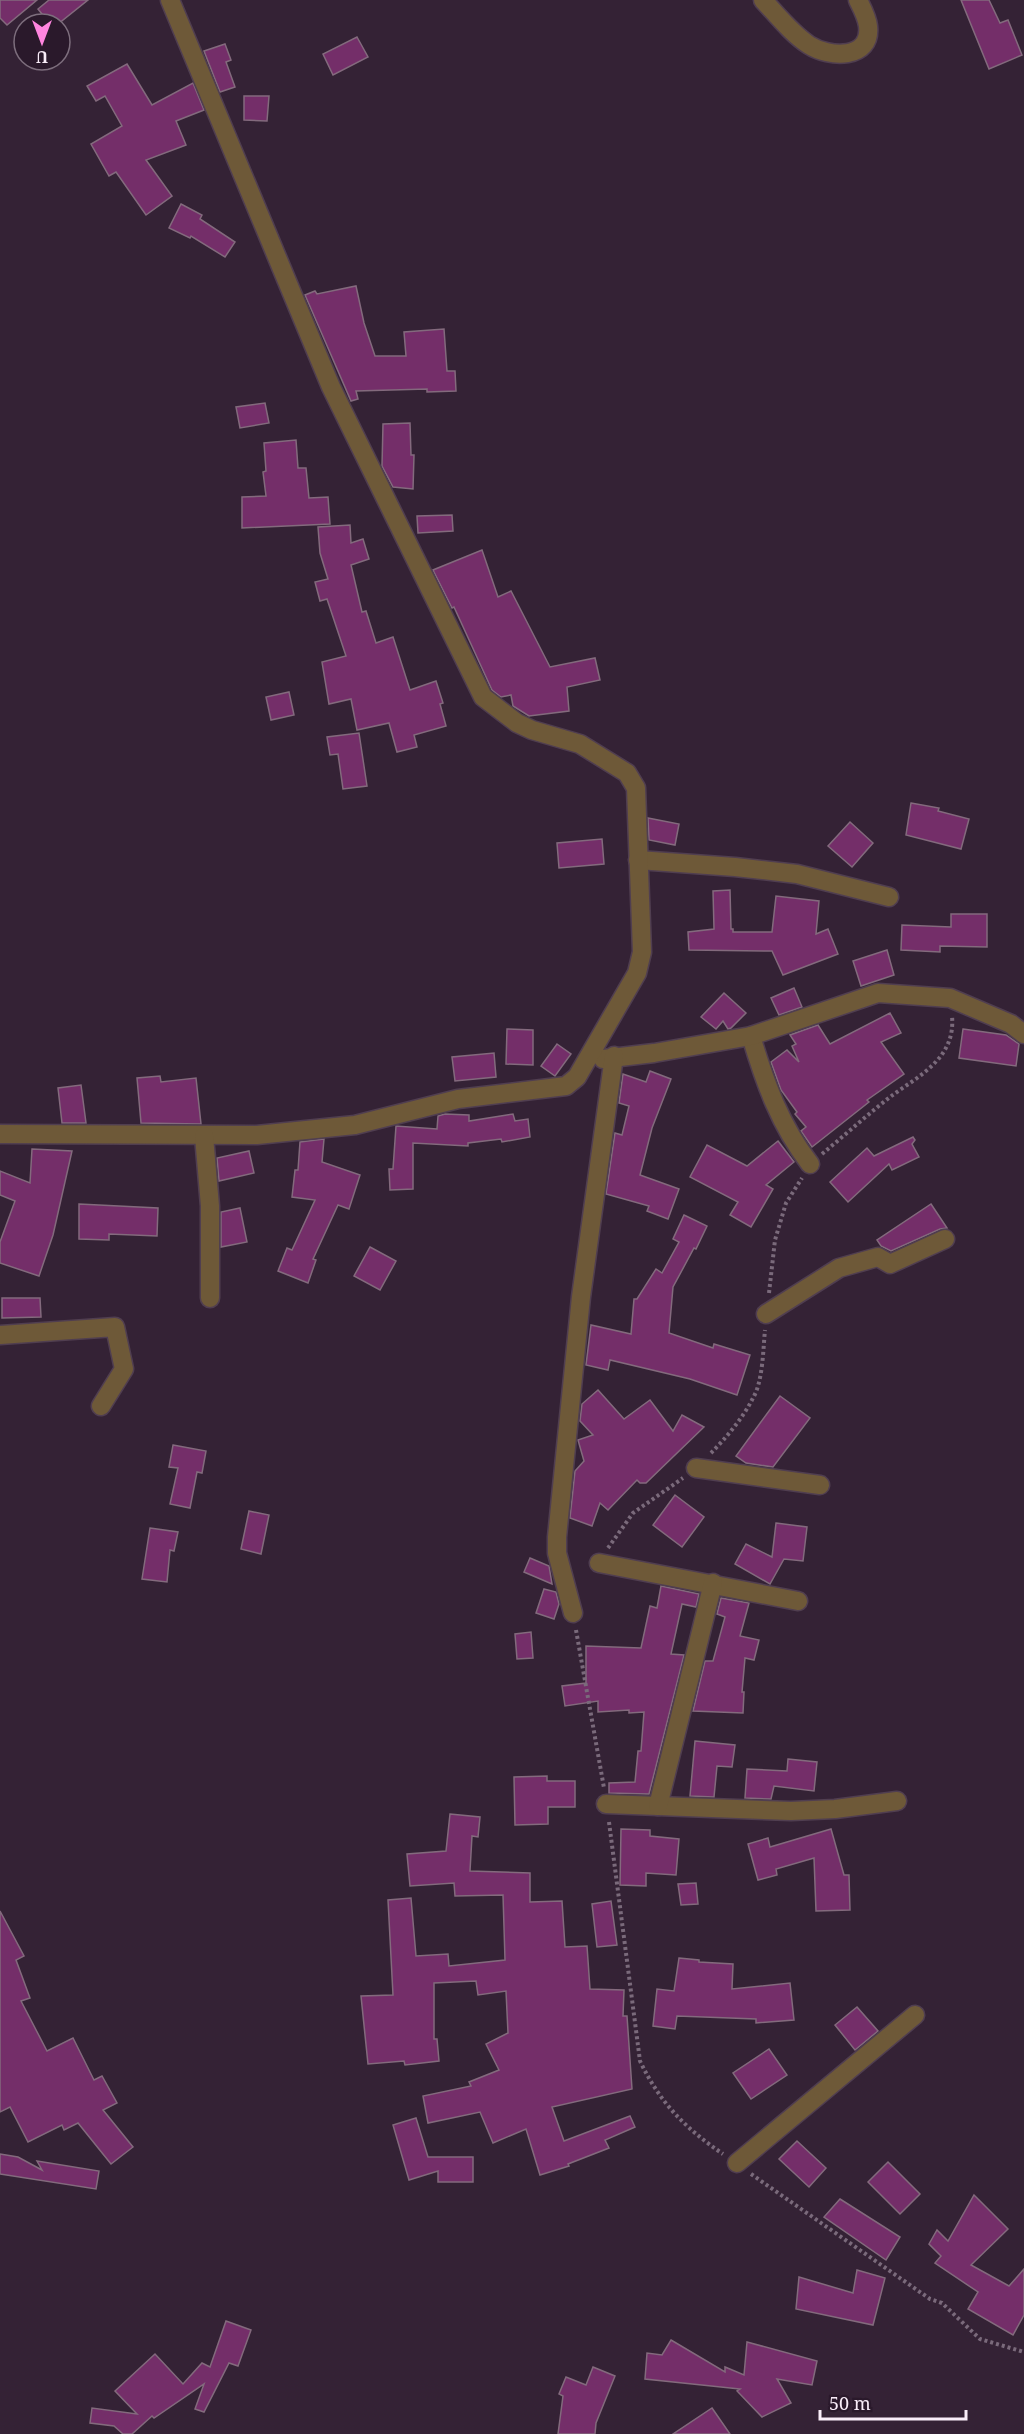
<svg xmlns="http://www.w3.org/2000/svg" width="1024" height="2434" viewBox="0 0 1024 2434" font-family="'Noto Serif',serif">
  <rect width="100%" height="100%" fill="#342235"/>
  <g fill="#742e69" stroke="#836a7d" stroke-width="1.5">
    <path d="M0,0H37L7,25L0,18Z"/>
    <path d="M49,0H88L58,24H50L38,9Z"/>
    <path d="M961,0H989L1000,23L1008,20L1022,55L989,69Z"/>
    <path d="M357,37L368,57L333,75L323,54Z"/>
    <path d="M225,44L231,60L226,62L235,87L220,92L204,51Z"/>
    <path d="M127,64L152,105L193,83L204,110L176,121L186,145L146,160L172,196L146,215L116,172L109,176L91,144L122,126L105,96L96,101L87,86Z"/>
    <path d="M244,96H269L267,121L244,120Z"/>
    <path d="M181,204L202,215L200,219L235,242L225,257L191,236L190,238L169,228Z"/>
    <path d="M356,286L364,323L375,356H406L404,332L444,329L447,371H455L456,391L427,392V389L356,391L358,399L351,401L305,295L315,291L317,294Z"/>
    <path d="M265,403L269,423L240,428L236,407Z"/>
    <path d="M410,423L411,455H414L413,489L393,487L382,466L383,424Z"/>
    <path d="M296,440L298,468H306L309,498L328,497L330,524L242,528V497L266,496L263,472L266,471L264,443Z"/>
    <path d="M452,515L453,531L418,533L417,516Z"/>
    <path d="M350,525L351,543L363,539L369,559L351,565L362,612L366,611L376,643L393,637L410,690L436,681L443,703L440,704L446,726L414,735L417,747L397,752L389,723L357,730L351,699L329,704L322,662L346,656L327,599L320,601L315,582L328,579L320,553L318,527Z"/>
    <path d="M482,550L498,597L511,591L550,667L595,658L600,680L567,687L569,711L529,716L513,706L511,695L501,697L492,690L454,607L452,608L433,570Z"/>
    <path d="M289,692L294,715L271,720L266,697Z"/>
    <path d="M359,733L367,786L343,789L338,754L330,755L327,737Z"/>
    <path d="M911,803L939,808L938,811L969,819L961,849L906,835Z"/>
    <path d="M648,818L679,824L675,845L649,840Z"/>
    <path d="M850,822L873,843L852,867L828,846Z"/>
    <path d="M602,839L604,864L559,868L557,843Z"/>
    <path d="M730,890L731,929H733V932H772L776,896L819,901L816,934L828,929L838,954L783,975L772,951L689,950L688,932L714,929L713,891Z"/>
    <path d="M951,914H987V947L940,946V952L901,950L902,925L951,927Z"/>
    <path d="M887,950L894,975L861,986L853,961Z"/>
    <path d="M794,988L802,1007L779,1015L771,998Z"/>
    <path d="M724,993L746,1013L731,1028L728,1029L723,1021L716,1029L701,1017Z"/>
    <path d="M890,1013L901,1033L881,1042L904,1074L867,1100L869,1102L812,1147L801,1131L806,1127L795,1114L797,1112L781,1090L771,1062L787,1050L799,1062L792,1046L796,1044L790,1035L818,1025L830,1044Z"/>
    <path d="M507,1029L533,1030V1065L506,1064Z"/>
    <path d="M963,1029L1006,1035L1019,1044L1016,1066L959,1058Z"/>
    <path d="M557,1044L571,1054L555,1076L541,1066Z"/>
    <path d="M494,1053L496,1077L455,1081L452,1057Z"/>
    <path d="M650,1071L671,1079L652,1128L640,1175L679,1189L668,1219L647,1211L649,1206L606,1194L615,1133L622,1135L629,1106L619,1103L623,1074L646,1082Z"/>
    <path d="M160,1076L161,1082L196,1078L201,1124L141,1123L137,1078Z"/>
    <path d="M81,1085L86,1123H62L58,1088Z"/>
    <path d="M445,1114L469,1115V1121L513,1114L515,1121L528,1119L530,1137L502,1142L501,1139L468,1143V1146L413,1143V1189L390,1190L389,1169H393L396,1126L437,1129L438,1116Z"/>
    <path d="M913,1137L915,1140L912,1144L919,1157L892,1170L889,1164L848,1202L830,1182L867,1148L874,1156Z"/>
    <path d="M324,1139L322,1162L360,1175L349,1209L338,1205L313,1259L316,1260L308,1283L278,1271L287,1248L292,1250L315,1200L292,1197L295,1170H298L300,1142Z"/>
    <path d="M778,1141L794,1162L766,1185L773,1189L751,1227L730,1215L738,1202L690,1177L707,1145L747,1166Z"/>
    <path d="M32,1149L72,1151L53,1235L39,1276L0,1263V1242L15,1201L0,1195V1171L30,1183Z"/>
    <path d="M249,1151L254,1173L219,1181L217,1158Z"/>
    <path d="M79,1204L158,1208L157,1236L109,1234V1240L79,1239Z"/>
    <path d="M931,1204L947,1228L940,1229L891,1251L881,1246L877,1240Z"/>
    <path d="M240,1208L247,1242L221,1247V1212Z"/>
    <path d="M684,1215L707,1226L696,1249L694,1248L673,1287L669,1333L713,1348L714,1344L750,1355L737,1395L690,1379L610,1360L608,1370L586,1365L591,1325L631,1334L634,1299H637L656,1269L662,1273L679,1242L673,1239Z"/>
    <path d="M370,1247L396,1261L380,1290L354,1276Z"/>
    <path d="M2,1298H40L41,1317L2,1318Z"/>
    <path d="M598,1390L624,1419L650,1400L673,1431L682,1415L704,1427L646,1483H640L637,1480L608,1510L600,1503L592,1526L570,1518L575,1471L584,1461L578,1440L593,1435L580,1421L582,1404Z"/>
    <path d="M780,1396L810,1418L773,1467L746,1463L736,1456Z"/>
    <path d="M173,1445L206,1451L202,1473L197,1472L190,1508L170,1504L178,1468L169,1467Z"/>
    <path d="M675,1495L704,1517L682,1547L653,1525Z"/>
    <path d="M249,1511L269,1515L261,1554L241,1549Z"/>
    <path d="M776,1523L807,1527L803,1561L784,1559L770,1584L735,1564L746,1544L772,1557Z"/>
    <path d="M150,1528L178,1532L174,1551L170,1550L167,1582L142,1579Z"/>
    <path d="M530,1558L549,1566L552,1584L524,1572Z"/>
    <path d="M661,1586L699,1594L696,1607L682,1604L671,1654L684,1655L649,1794L609,1793V1783L635,1782L638,1751H641L644,1712L629,1713V1710L598,1712V1701L565,1706L562,1686L586,1683V1646L641,1648L650,1606L657,1608Z"/>
    <path d="M544,1589L556,1592L559,1604L554,1619L536,1613Z"/>
    <path d="M721,1598L749,1603L740,1636L759,1640L754,1660L745,1658L742,1692H744L743,1713L693,1711L705,1661H713L725,1617L717,1614Z"/>
    <path d="M531,1632L533,1658L517,1659L515,1634Z"/>
    <path d="M695,1741L735,1745L732,1767L717,1766L714,1797L690,1796Z"/>
    <path d="M788,1759L817,1762L814,1791L774,1786L771,1799L745,1798L747,1769L787,1771Z"/>
    <path d="M547,1776V1781H575V1807H548V1824L515,1825L514,1777Z"/>
    <path d="M450,1814L480,1817L478,1837L472,1836L470,1871L530,1873V1902L562,1901L565,1947L587,1946L590,1989L624,1990L623,2016H627L632,2089L552,2107L564,2141L630,2116L635,2127L605,2140L609,2148L568,2164L569,2166L540,2175L526,2129L493,2143L480,2112L428,2123L423,2096L471,2086L469,2082L499,2070L486,2044L508,2033L506,1991L478,1995L476,1981L434,1983V2039H437L439,2061L405,2065L404,2061L368,2064L361,1996L393,1995L388,1900L411,1898L416,1956L448,1954L449,1966L505,1960L503,1895L455,1896L454,1883L410,1886L407,1854L446,1851Z"/>
    <path d="M621,1829L650,1830V1836L679,1839L676,1875L646,1873V1886L620,1885Z"/>
    <path d="M831,1829L844,1875H849L850,1910L816,1911L814,1858L776,1869L777,1875L758,1880L748,1844L768,1838L770,1847Z"/>
    <path d="M696,1883L698,1904L681,1905L678,1884Z"/>
    <path d="M611,1901L617,1945L597,1947L592,1904Z"/>
    <path d="M0,1911L24,1956L16,1960L30,1998L21,2001L47,2051L73,2038L94,2080L102,2076L117,2103L103,2110L133,2147L111,2164L78,2123L64,2130L62,2125L28,2142L10,2107L0,2112Z"/>
    <path d="M679,1958L699,1960V1962L733,1964L732,1989L790,1983L794,2020L756,2023V2019L677,2016L675,2029L653,2026L657,1989L674,1991Z"/>
    <path d="M857,2007L878,2031L855,2050L835,2025Z"/>
    <path d="M769,2049L787,2075L751,2099L733,2073Z"/>
    <path d="M416,2118L428,2157H473V2182H438V2171L409,2180L393,2125Z"/>
    <path d="M797,2141L826,2168L809,2187L779,2159Z"/>
    <path d="M0,2154L18,2157L42,2170L37,2161L99,2171L96,2189L0,2174Z"/>
    <path d="M888,2162L920,2194L900,2214L868,2182Z"/>
    <path d="M974,2195L1008,2229L971,2265L1009,2286L1024,2269V2315L1013,2335L968,2309L978,2292L935,2263L941,2256L929,2244L937,2230L948,2241Z"/>
    <path d="M840,2199L900,2237L886,2260L824,2217Z"/>
    <path d="M857,2270L885,2278L873,2325L796,2309L799,2277L853,2293Z"/>
    <path d="M226,2321L251,2330L238,2366L229,2363L204,2412L195,2409L204,2384L154,2418L152,2416L132,2434H123L114,2426L90,2423L92,2408L137,2414L115,2391L155,2354L183,2384L202,2363L210,2367Z"/>
    <path d="M671,2340L725,2372V2367L744,2375L747,2342L817,2361L812,2385L777,2379L791,2403L762,2417L737,2391L740,2389L645,2379L647,2353L662,2355Z"/>
    <path d="M593,2367L615,2376L596,2423L595,2434H558L563,2396L559,2394L566,2377L586,2385Z"/>
    <path d="M712,2408L730,2434H673Z"/>
  </g>
  <g fill="none" stroke-linecap="round" stroke-linejoin="round">
    <g stroke="#503e50" stroke-width="21">
      <g id="minor">
        <path d="M763,0C777,15 792,34 809,45C829,58 872,60 868,26C867,17 862,8 858,0"/>
        <path d="M638,860L735,867L797,874L889,897"/>
        <path d="M751,1036C765,1083 780,1125 810,1164"/>
        <path d="M603,1059L654,1053L751,1036L878,993L950,998L1011,1024L1024,1034"/>
        <path d="M0,1134L257,1135L355,1125L458,1099L566,1086L577,1077L637,973L642,952L636,788L627,773L580,744L532,730L517,723L483,697L331,387L170,0"/>
        <path d="M204,1136L210,1206V1298"/>
        <path d="M766,1314L839,1268L878,1257L890,1264L945,1239"/>
        <path d="M0,1335L115,1327L124,1369L101,1406"/>
        <path d="M696,1468L820,1485"/>
        <path d="M599,1563L798,1601"/>
        <path d="M573,1613L557,1553V1537L581,1297L614,1056"/>
        <path d="M606,1804L791,1811L835,1809L897,1801"/>
        <path d="M658,1806L713,1583"/>
        <path d="M737,2163L915,2015"/>
      </g>
    </g>
    <g stroke="#7a6a7b" stroke-width="4" stroke-dasharray="3 3" stroke-linecap="butt">
      <path d="M822,1154C845,1135 867,1115 890,1097C918,1076 956,1059 952,1016"/>
      <path d="M769,1293L775,1240L786,1203L802,1178"/>
      <path d="M711,1453C726,1438 743,1418 753,1398C763,1381 763,1350 765,1330"/>
      <path d="M608,1548L633,1513L683,1478"/>
      <path d="M576,1630L604,1788"/>
      <path d="M609,1822L640,2061C660,2103 685,2128 723,2154"/>
      <path d="M751,2174L930,2299L942,2303L980,2339L1024,2352"/>
    </g>
    <use href="#minor" stroke="#6e5938" stroke-width="18"/>
  </g>
  <g transform="translate(42 42) rotate(180)"><circle r="28" fill="#2a192b" stroke="#7d6e7d" stroke-width="1.5"/>
  <path d="M0-4.5L10 22L0 15L-10 22Z" fill="#ff85df"/>
  <text y="-9" font-size="16" font-weight="bold" text-anchor="middle" fill="#f9edf9">U</text>
  </g>
  <path d="M820 2410v9h146v-9" fill="none" stroke="#f9edf9" stroke-width="3"/>
  <text x="829" y="2410" font-size="18" fill="#f9edf9" stroke="#2a192b" stroke-width="4.5" paint-order="stroke">50 m</text>
</svg>
